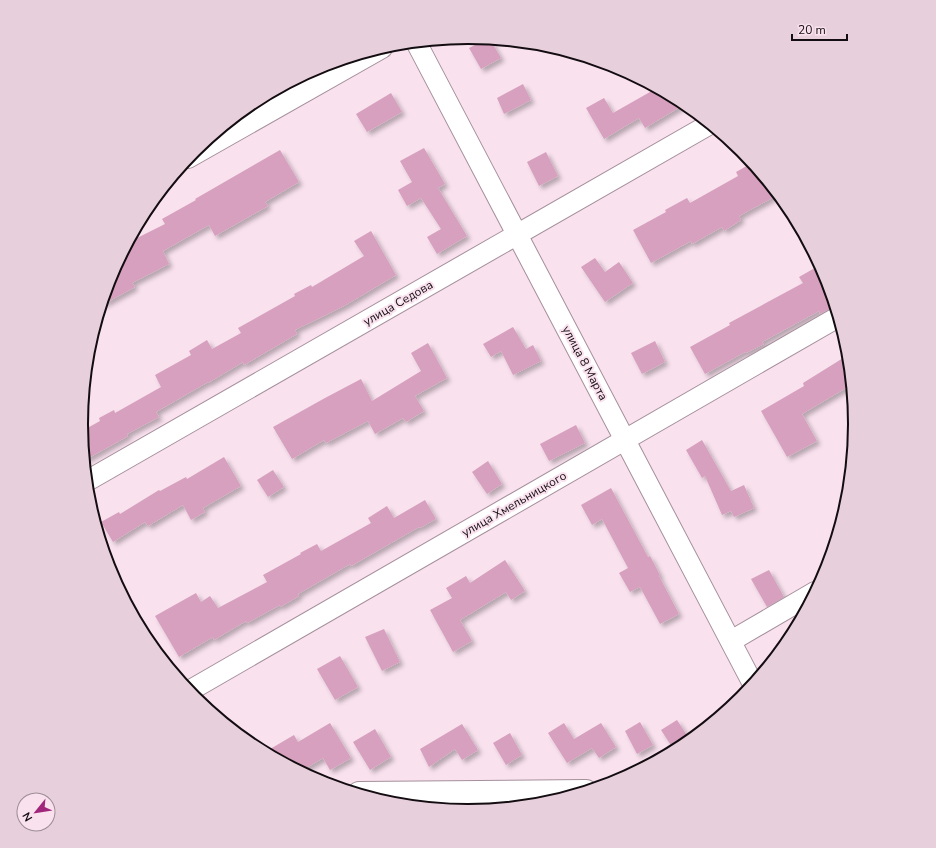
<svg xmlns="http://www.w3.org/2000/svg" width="936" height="848" viewBox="0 0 936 848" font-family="'Nunito Sans',sans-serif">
  <defs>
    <filter id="shadow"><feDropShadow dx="3.5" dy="3.5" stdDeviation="2" flood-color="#0004"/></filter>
  </defs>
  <rect width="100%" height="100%" fill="#f9e1ee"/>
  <g fill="#d6a0be" filter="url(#shadow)">
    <path d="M487,39H490L501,58L481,69L469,48Z"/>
    <path d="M523,84L531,100L504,114L497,98Z"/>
    <path d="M657,88L685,104L645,128L639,118L604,139L586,108L604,98L613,113Z"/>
    <path d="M391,93L402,112L367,132L356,114Z"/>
    <path d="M424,148L445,184L438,188L467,236L437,254L427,237L441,229L421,198L407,206L398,190L412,182L400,161Z"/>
    <path d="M280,150L299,182L265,202L268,206L215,236L209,225L163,251L169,264L132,283L135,287L102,305L111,276L129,242L165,224L162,219L196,200L195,199Z"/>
    <path d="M546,152L558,176L539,186L527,162Z"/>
    <path d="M752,163L761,174L774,197L739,216L741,220L724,231L722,227L692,244L691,241L651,263L633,230L666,212L665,210L687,198L690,203L738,176L736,172Z"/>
    <path d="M371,231L396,275L344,306L295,330L297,334L244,365L243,362L208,383V382L156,412L159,417L127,434L128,436L85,460L82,431L100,421L99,418L114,410L115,413L161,387L155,375L191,355L189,351L207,340L212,349L241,333L238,328L295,296L294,294L311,285L312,287L364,256L354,241Z"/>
    <path d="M595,258L605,272L619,262L633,283L605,302L581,267Z"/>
    <path d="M820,265L826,276L835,306L820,314L819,311L762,342L764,344L746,353L745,352L705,374L690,347L730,325L729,323L803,283L799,277Z"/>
    <path d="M513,327L526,349L533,345L541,361L513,375L501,351L491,357L483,344Z"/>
    <path d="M655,341L665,362L642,374L631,353Z"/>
    <path d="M428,343L447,378L415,396L424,411L406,422L403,418L375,434L368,421L326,443L324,440L292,459L273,427L325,398L361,379L372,401L421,371L411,353Z"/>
    <path d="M848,355L851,385L802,414L817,441L787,457L761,411L804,386L803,383Z"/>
    <path d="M576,425L585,443L549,461L540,444Z"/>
    <path d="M702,440L731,491L744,485L754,508L734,517L731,511L722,515L705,476L702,478L686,450Z"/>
    <path d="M224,457L241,486L203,508L205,512L191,520L183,505L148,526L145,522L113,542L101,522L119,512L120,514L159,490L160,491L186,477L187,479Z"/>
    <path d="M488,461L502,484L487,494L472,472Z"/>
    <path d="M273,470L284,487L268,497L257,480Z"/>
    <path d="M611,488L648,557L650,556L660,575L659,576L679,614L660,624L640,587L630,592L619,573L628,568L602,519L592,525L581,505Z"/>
    <path d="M425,500L436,519L420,528L419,527L351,566L350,564L298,594L299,596L280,607V605L247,623L246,621L214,640L213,637L179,657L155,616L196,593L201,602L210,596L218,608L267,582L263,575L301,554L300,553L317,544L321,551L371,523L368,518L387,506L394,518Z"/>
    <path d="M505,560L525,591L511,600L506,592L460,620L472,641L453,652L430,610L452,598L446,588L466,576L470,583Z"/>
    <path d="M769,570L784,597L767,607L751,579Z"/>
    <path d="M384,629L400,662L382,671L365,637Z"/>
    <path d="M340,656L358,687L335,700L317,669Z"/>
    <path d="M677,720L690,740L674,750L661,730Z"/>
    <path d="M640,722L653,745L637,754L625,731Z"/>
    <path d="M330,723L351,758L330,770L323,758L301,771L265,752L294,735L298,742Z"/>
    <path d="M564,723L574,739L601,723L616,747L599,758L592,748L567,763L548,733Z"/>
    <path d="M462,724L478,750L462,760L455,749L429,767L420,749Z"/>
    <path d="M375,729L391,757L370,770L353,742Z"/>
    <path d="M510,733L522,755L506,765L493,743Z"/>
  </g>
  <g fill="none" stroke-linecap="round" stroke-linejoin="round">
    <g stroke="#a58f9b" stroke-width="22">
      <g id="street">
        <path d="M416,42L753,684"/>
        <path d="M188,158L382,48"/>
        <path d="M87,481L710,124"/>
        <path d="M731,641L815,592"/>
        <path d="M189,691L838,317"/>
      </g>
    </g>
    <g stroke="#a58f9b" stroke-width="24">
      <path id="secondary" d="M359,793L586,791"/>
    </g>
    <use href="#street" stroke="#fff" stroke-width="20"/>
    <use href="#secondary" stroke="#fff" stroke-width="22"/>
  </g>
  <g text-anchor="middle" stroke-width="4" stroke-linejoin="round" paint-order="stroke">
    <g font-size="12" fill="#130c10" stroke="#f9e1ee">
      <text transform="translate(398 303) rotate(-30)" y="4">улица Седова</text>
      <text transform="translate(585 363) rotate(62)" y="4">улица 8 Марта</text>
      <text transform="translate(514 504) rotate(-30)" y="4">улица Хмельницкого</text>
    </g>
  </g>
  <path d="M0 0H936V848H0ZM88 424a380 380 0 1 1 760 0a380 380 0 1 1-760 0Z" fill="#e7d0dc" fill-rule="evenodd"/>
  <path fill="none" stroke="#130c10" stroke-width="2" d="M88 424a380 380 0 1 1 760 0a380 380 0 1 1-760 0Z"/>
  <g transform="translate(36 812) rotate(240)"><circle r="19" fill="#f9e1ee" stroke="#9d8c95"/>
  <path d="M0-3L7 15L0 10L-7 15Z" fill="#a1257a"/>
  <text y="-6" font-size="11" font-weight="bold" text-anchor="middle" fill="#130c10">N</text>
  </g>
  <path d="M792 34v6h55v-6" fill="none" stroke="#130c10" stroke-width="2"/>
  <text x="798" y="34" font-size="12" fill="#130c10" stroke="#f9e1ee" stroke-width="3" paint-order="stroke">20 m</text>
</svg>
